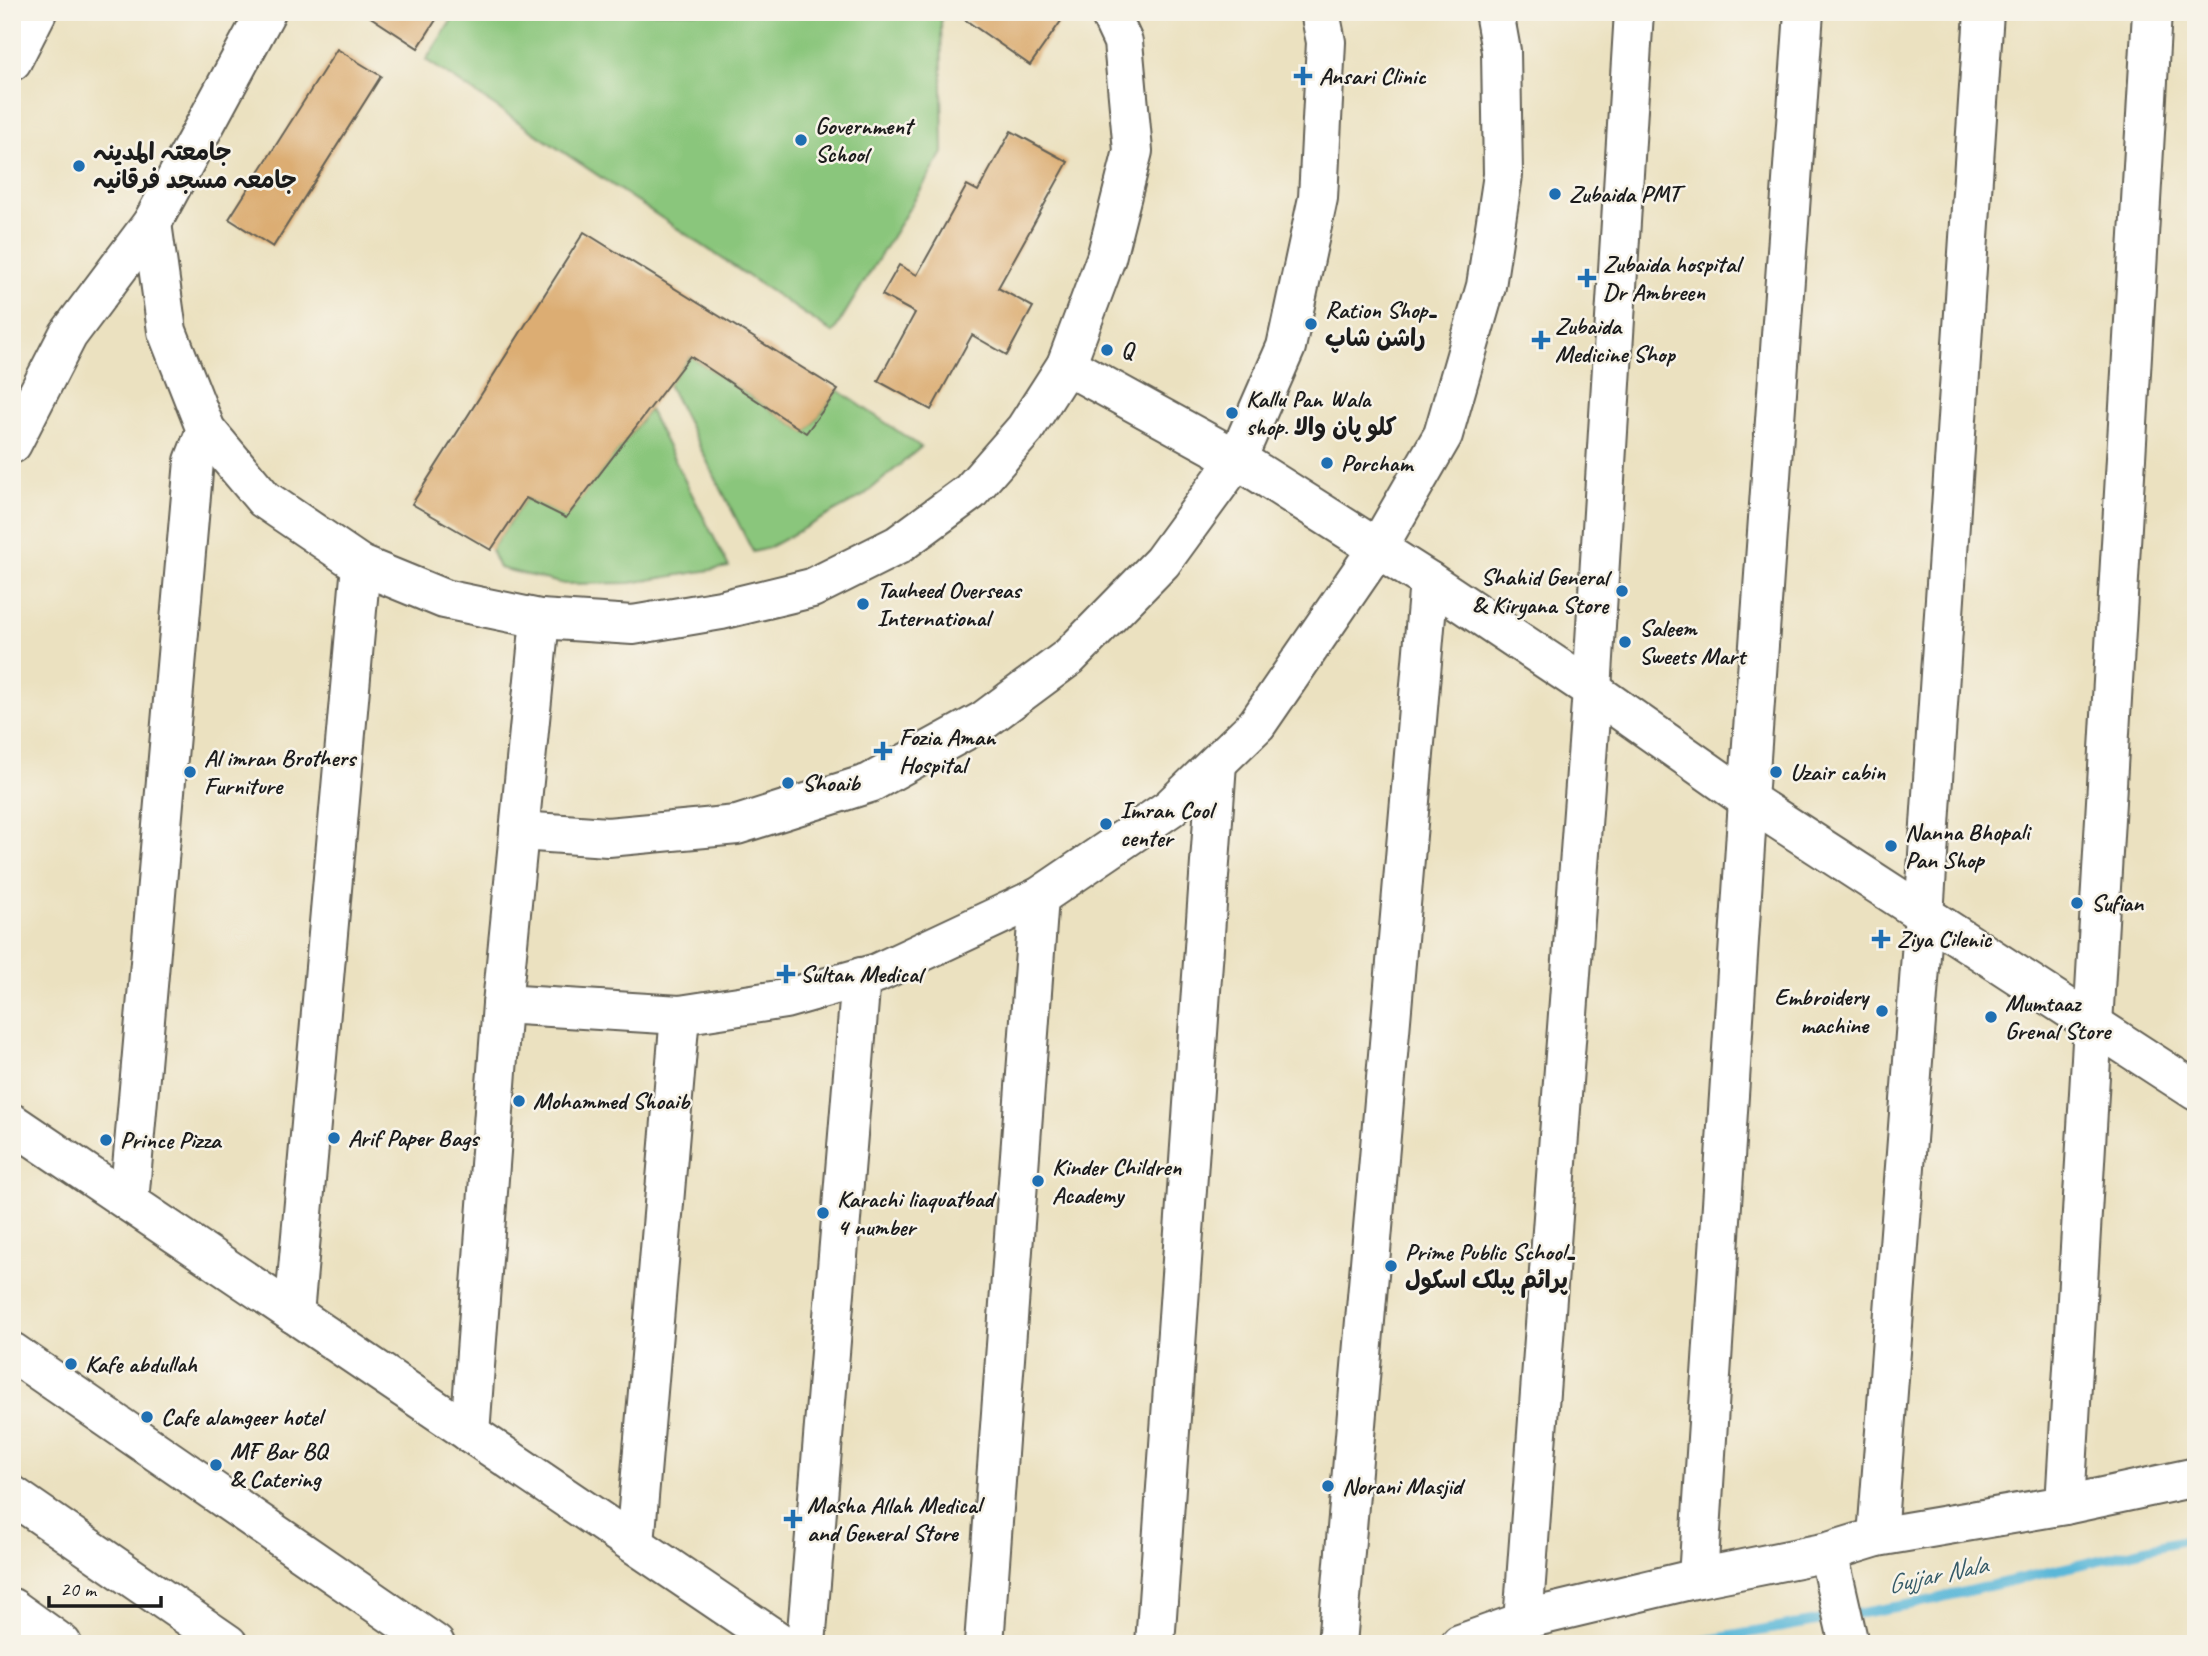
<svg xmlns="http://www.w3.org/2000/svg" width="2208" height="1656" viewBox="0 0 2208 1656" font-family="Caveat,'Playpen Sans Arabic',sans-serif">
  <rect width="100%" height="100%" fill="#f7f3e8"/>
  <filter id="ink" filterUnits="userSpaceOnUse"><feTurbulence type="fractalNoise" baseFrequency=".0143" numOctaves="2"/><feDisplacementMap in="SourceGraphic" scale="14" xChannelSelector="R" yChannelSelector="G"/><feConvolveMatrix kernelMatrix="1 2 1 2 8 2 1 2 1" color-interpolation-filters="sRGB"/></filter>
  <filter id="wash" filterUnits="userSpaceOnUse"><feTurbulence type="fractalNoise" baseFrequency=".00686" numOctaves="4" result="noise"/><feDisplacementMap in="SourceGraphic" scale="28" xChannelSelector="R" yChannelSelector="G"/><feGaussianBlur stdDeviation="1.57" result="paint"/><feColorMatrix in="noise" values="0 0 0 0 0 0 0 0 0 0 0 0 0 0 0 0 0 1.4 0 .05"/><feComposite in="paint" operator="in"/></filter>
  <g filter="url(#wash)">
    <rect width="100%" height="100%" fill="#ebe1c0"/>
    <g fill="#8ac67b" stroke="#53714c" stroke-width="2">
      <path d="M457,12H934L941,17L943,153L833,333L426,60Z"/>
      <path d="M690,356L806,433L838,390L921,447L863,496L768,548L753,552L668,384Z"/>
      <path d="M649,410L729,567L630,583L564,584L499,568L491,550L526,498L566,517Z"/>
    </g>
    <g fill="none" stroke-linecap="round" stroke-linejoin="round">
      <path stroke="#5ab7d8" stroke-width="10" d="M1686,1644L1918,1603L2196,1537"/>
    </g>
    <g id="blocks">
      <g fill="#dcad73">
        <path d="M372,12H441L418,48L369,16Z"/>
        <path d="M954,12H1063L1066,14L1030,65Z"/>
        <path d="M337,49L381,76L273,247L229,219Z"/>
        <path d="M1011,131L1068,162L998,288L1033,307L1007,355L972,335L931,410L878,381L915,313L882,295L899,265L917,275L967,185L978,191Z"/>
        <path d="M584,232L838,390L806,433L690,356L566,518L526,498L491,550L412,504Z"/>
      </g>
    </g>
  </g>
  <g filter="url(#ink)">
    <use href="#blocks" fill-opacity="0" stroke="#646155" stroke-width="2"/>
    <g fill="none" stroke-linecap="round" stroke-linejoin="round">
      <g stroke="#646155" stroke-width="42">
        <g id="minor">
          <path d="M12,61L37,12"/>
          <path d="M152,223L167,331L206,430L264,499L361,565L444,599L540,619L633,625L721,610L812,588L898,545L970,492L1025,429L1066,365L1106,258L1133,151L1123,42L1109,12"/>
          <path d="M1066,365L1237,459L1429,581L1592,690L1748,800L2196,1091"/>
          <path d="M12,444L68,335L152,223L266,12"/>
          <path d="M519,831L608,837L737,825L870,783L983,721L1069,657L1162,562L1237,459L1286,347L1318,198L1326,42L1320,12"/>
          <path d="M502,1004L680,1015L785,999L877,973L1039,897L1170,808L1257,724L1377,549L1443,435L1486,286L1503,175L1501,51L1494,12"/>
          <path d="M12,1123L782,1644"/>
          <path d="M129,1202L194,461L206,430"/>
          <path d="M294,1314L361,565"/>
          <path d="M12,1352L435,1644"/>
          <path d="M470,1433L502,1004L540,619"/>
          <path d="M2065,1505L2152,12"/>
          <path d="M1877,1537L1924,915L1984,12"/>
          <path d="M635,1544L680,1015"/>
          <path d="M1828,1552L1849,1644"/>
          <path d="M1698,1578L1748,800L1804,12"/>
          <path d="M1523,1622L1592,690L1634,12"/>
          <path d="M806,1644L861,977"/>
          <path d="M984,1644L1039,897"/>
          <path d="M1155,1644L1217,763"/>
          <path d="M1337,1644L1429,581"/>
          <path d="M1460,1644L1539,1616L1698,1578L1828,1552L1877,1537L2065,1505L2196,1477"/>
        </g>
      </g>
      <g stroke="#646155" stroke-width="42">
        <g id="highway">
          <path d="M12,1495L228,1644"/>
          <path d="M12,1608L62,1644"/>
        </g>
      </g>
      <use href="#minor" stroke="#fff" stroke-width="38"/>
      <use href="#highway" stroke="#fff" stroke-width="38"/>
    </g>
  </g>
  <g fill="#1f6fb2" stroke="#f7f3e8" stroke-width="2.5">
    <path d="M1299.5 65.5h7v7h7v7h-7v7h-7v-7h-7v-7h7z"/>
    <circle cx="801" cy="140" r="7"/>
    <circle cx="79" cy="166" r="7"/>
    <circle cx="1555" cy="194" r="7"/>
    <path d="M1583.5 267.5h7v7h7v7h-7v7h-7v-7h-7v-7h7z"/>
    <circle cx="1311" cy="324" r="7"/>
    <path d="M1537.5 329.5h7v7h7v7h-7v7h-7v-7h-7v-7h7z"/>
    <circle cx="1107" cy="350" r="7"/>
    <circle cx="1232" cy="413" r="7"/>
    <circle cx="1327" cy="463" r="7"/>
    <circle cx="1622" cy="591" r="7"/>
    <circle cx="863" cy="604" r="7"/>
    <circle cx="1625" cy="642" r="7"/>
    <path d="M879.5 740.5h7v7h7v7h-7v7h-7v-7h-7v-7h7z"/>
    <circle cx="190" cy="772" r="7"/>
    <circle cx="1776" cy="772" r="7"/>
    <circle cx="788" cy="783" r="7"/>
    <circle cx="1106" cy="824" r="7"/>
    <circle cx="1891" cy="846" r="7"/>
    <circle cx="2077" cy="903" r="7"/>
    <path d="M1877.5 928.5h7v7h7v7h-7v7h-7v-7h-7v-7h7z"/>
    <path d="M782.5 963.5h7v7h7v7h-7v7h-7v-7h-7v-7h7z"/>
    <circle cx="1882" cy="1011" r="7"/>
    <circle cx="1991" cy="1017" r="7"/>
    <circle cx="519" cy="1101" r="7"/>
    <circle cx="334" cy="1138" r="7"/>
    <circle cx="106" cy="1140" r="7"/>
    <circle cx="1038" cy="1181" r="7"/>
    <circle cx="823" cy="1213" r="7"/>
    <circle cx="1391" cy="1266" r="7"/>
    <circle cx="71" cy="1364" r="7"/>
    <circle cx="147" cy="1417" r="7"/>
    <circle cx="216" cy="1465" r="7"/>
    <circle cx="1328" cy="1486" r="7"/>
    <path d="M789.5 1508.5h7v7h7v7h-7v7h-7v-7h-7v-7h7z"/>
  </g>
  <g text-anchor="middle" stroke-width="5" stroke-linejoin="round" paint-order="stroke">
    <g font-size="24" font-weight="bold" fill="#1c1c1c" stroke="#f7f3e8" text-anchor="start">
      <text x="1319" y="84">Ansari Clinic</text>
      <text x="815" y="134">Government<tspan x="815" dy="28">School</tspan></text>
      <text x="93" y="160">جامعتہ المدینہ<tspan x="93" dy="28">جامعہ مسجد فرقانیہ</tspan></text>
      <text x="1569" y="202">Zubaida PMT</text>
      <text x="1603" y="272">Zubaida hospital<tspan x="1603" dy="28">Dr Ambreen</tspan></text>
      <text x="1325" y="318">Ration Shop۔<tspan x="1325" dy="28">راشن شاپ</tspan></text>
      <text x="1555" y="334">Zubaida<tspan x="1555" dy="28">Medicine Shop</tspan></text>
      <text x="1121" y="358">Q</text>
      <text x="1246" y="407">Kallu Pan Wala<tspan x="1246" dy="28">shop. کلو پان والا</tspan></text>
      <text x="1341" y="471">Porcham</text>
      <text x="1608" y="585" text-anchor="end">Shahid General<tspan x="1608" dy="28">&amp; Kiryana Store</tspan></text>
      <text x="877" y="598">Tauheed Overseas<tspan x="877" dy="28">International</tspan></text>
      <text x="1639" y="636">Saleem<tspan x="1639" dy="28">Sweets Mart</tspan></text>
      <text x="899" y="745">Fozia Aman<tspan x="899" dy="28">Hospital</tspan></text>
      <text x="204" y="766">Al imran Brothers<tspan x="204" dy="28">Furniture</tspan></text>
      <text x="1790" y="780">Uzair cabin</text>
      <text x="802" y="791">Shoaib</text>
      <text x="1120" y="818">Imran Cool<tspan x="1120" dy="28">center</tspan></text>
      <text x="1905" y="840">Nanna Bhopali<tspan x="1905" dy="28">Pan Shop</tspan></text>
      <text x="2091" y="911">Sufian</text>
      <text x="1897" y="947">Ziya Cilenic</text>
      <text x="800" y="982">Sultan Medical</text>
      <text x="1868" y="1005" text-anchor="end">Embroidery<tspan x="1868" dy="28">machine</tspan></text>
      <text x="2005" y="1011">Mumtaaz<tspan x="2005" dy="28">Grenal Store</tspan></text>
      <text x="533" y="1109">Mohammed Shoaib</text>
      <text x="348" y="1146">Arif Paper Bags</text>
      <text x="120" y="1148">Prince Pizza</text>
      <text x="1052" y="1175">Kinder Children<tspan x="1052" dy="28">Academy</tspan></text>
      <text x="837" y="1207">Karachi liaquatbad<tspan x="837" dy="28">4 number</tspan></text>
      <text x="1405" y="1260">Prime Public School۔<tspan x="1405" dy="28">پرائم پبلک اسکول</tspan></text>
      <text x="85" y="1372">Kafe abdullah</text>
      <text x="161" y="1425">Cafe alamgeer hotel</text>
      <text x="230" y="1459">MF Bar BQ<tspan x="230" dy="28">&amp; Catering</tspan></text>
      <text x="1342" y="1494">Norani Masjid</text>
      <text x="807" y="1513">Masha Allah Medical<tspan x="807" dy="28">and General Store</tspan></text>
    </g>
    <g font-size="26" font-style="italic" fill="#355a67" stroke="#f7f3e8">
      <text transform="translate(1937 1574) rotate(-12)" y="9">Gujjar Nala</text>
    </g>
  </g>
  <rect width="2208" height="1656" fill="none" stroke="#f7f3e8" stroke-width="42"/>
  <path d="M49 1596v10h112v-10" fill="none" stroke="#1c1c1c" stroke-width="3.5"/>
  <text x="60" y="1596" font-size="21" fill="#1c1c1c" stroke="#f7f3e8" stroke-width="5" paint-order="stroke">20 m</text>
</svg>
